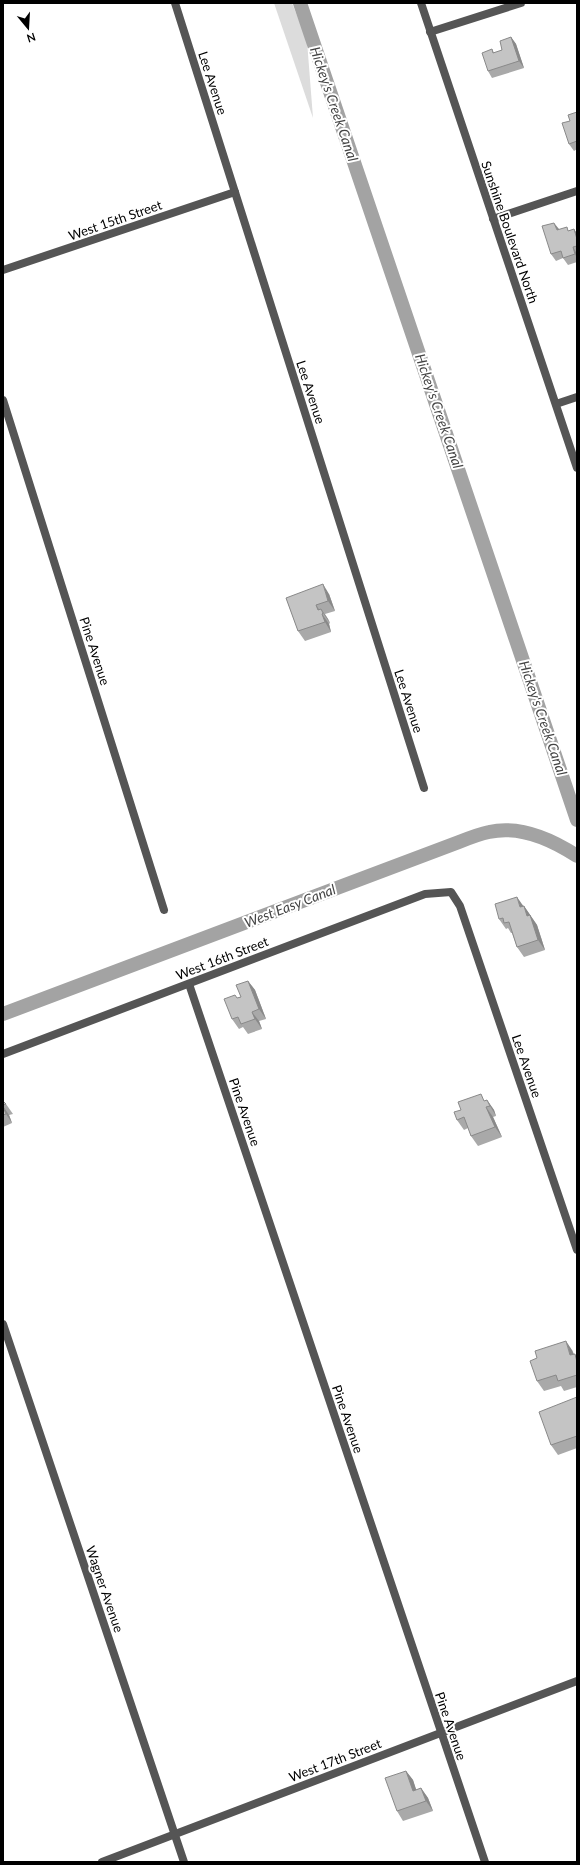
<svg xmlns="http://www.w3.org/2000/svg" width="580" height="1865" viewBox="0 0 580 1865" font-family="Lato,sans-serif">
  <rect width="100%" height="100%" fill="#fff"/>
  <path fill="#dcdcdc" d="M274,3H292L307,41L313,118Z"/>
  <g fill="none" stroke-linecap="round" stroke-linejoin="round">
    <g stroke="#a3a3a3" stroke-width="14">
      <path d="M300,3L577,820"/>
      <path d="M3,1014L459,842C469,838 479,834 489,832C520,825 551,839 577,856"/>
    </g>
    <g stroke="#555" stroke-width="8">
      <path d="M175,3L424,788"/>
      <path d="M430,32L521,3"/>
      <path d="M493,219L577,191"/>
      <path d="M3,270L235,192"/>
      <path d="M3,400L164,910"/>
      <path d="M556,404L577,397"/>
      <path d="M189,984L485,1862"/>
      <path d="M3,1054L425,894L451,892L460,906L577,1250"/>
      <path d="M3,1324L184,1862"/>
      <path d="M102,1862L577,1681"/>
    </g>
    <path stroke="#555" stroke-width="8" d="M421,3L577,468"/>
  </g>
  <g fill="#a9a9a9">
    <path d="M511,37L516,44L524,68L492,78L488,71L492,49L494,53L502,50Z"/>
    <path d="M577,112V149L574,151L569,144L570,121Z"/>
    <path d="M574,229L577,234V262L568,265L563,258L556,261L551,254L569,231Z"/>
    <path d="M329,594L335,611L325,614L328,619L330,623L329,624L331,632L305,641L298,631L286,598Z"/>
    <path d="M524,906L537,925L545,950L524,957L517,947L512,933H511L508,928L506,929L499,919Z"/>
    <path d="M248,981L255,990L266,1019L259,1021L262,1029L248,1034L243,1027L239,1029L232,1019L238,998L241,997Z"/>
    <path d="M487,1100L494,1110L496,1116L493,1117L502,1137L478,1146L471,1136L468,1128L464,1130L457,1120L461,1110Z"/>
    <path d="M3,1103L6,1104L13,1114L9,1115L12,1123L3,1127Z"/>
    <path d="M572,1350L574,1354L577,1357V1387L564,1391L561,1386L544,1391L537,1381Z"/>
    <path d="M577,1397V1448L558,1455L551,1445Z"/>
    <path d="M406,1771L413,1780L416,1790L421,1788L428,1798L433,1811L403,1821L397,1811Z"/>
  </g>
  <g fill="#898989">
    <path d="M511,37L516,44L524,68L519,61Z"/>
    <path d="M554,223L559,229L561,237L557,230Z"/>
    <path d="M574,229L577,234V239Z"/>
    <path d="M573,247L577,254V258L575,254Z"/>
    <path d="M323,584L329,594L335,611L328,601Z"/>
    <path d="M316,605L329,624L331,632L325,622L318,610Z"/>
    <path d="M321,609L328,619L330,623L323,613Z"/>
    <path d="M517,897L524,907H520Z"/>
    <path d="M524,906L537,925L545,950L538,940L527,916Z"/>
    <path d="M248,981L255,990L266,1019L259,1009Z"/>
    <path d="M252,1012L259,1021L262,1029L255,1019Z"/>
    <path d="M487,1100L494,1110L496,1116L490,1106Z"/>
    <path d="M3,1106L9,1115L12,1123L6,1114Z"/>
    <path d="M486,1107L493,1117L502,1137L495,1127Z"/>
    <path d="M566,1341L572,1350L577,1365L570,1355Z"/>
    <path d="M406,1771L413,1780L420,1801L413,1791Z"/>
    <path d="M421,1788L428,1798L433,1811L426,1801Z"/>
  </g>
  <g fill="#c4c4c4" stroke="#898989">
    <path d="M511,37L519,61L488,71L482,53L492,49L493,53L502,50L500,41Z"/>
    <path d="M577,112V141L569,144L562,123L570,121L568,115Z"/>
    <path d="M554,223L557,230L567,227L568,231L574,229L577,239V246L573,247L575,254L563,258L561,251L551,254L542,226Z"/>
    <path d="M323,584L328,601L316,605L318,610L321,609L323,613L322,614L325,622L298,631L286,598Z"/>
    <path d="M517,897L520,907L524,906L527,916L530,915L538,940L517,947L509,922L504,923L503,918L499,919L495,904Z"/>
    <path d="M248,981L259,1009L252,1012L255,1019L241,1024L238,1017L232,1019L224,999L235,995L237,998L241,997L236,985Z"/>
    <path d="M481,1094L484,1101L487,1100L490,1106L486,1107L495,1127L471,1136L464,1117L457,1120L454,1112L461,1110L458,1102Z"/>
    <path d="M4,1102L6,1104L3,1105V1103Z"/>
    <path d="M3,1107L6,1114L3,1115Z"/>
    <path d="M566,1341L570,1355L575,1354L577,1362V1375L558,1381L556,1375L537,1381L530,1361L537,1358L535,1351Z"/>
    <path d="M577,1397V1436L551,1445L539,1412Z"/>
    <path d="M406,1771L413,1791L421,1788L426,1801L397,1811L385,1778Z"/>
  </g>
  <g text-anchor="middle" stroke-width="4" stroke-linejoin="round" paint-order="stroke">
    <g font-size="13" fill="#000" stroke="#fff">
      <text transform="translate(213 83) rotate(72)" y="5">Lee Avenue</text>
      <text transform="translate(115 220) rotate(-19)" y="5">West 15th Street</text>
      <text transform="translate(510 232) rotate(71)" y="5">Sunshine Boulevard North</text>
      <text transform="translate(311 392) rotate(72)" y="5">Lee Avenue</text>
      <text transform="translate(95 651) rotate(72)" y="5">Pine Avenue</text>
      <text transform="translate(409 701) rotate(72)" y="5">Lee Avenue</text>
      <text transform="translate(222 958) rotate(-21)" y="5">West 16th Street</text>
      <text transform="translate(527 1066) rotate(71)" y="5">Lee Avenue</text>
      <text transform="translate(245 1112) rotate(71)" y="5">Pine Avenue</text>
      <text transform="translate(348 1419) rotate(71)" y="5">Pine Avenue</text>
      <text transform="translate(105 1589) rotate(71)" y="5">Wagner Avenue</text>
      <text transform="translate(451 1726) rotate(71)" y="5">Pine Avenue</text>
      <text transform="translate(335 1760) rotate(-21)" y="5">West 17th Street</text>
    </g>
    <g font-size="14" font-style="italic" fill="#444" stroke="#fff">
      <text transform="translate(334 104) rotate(71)" y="5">Hickey's Creek Canal</text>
      <text transform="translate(439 411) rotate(71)" y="5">Hickey's Creek Canal</text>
      <text transform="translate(543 718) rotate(71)" y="5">Hickey's Creek Canal</text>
      <text transform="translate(290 906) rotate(-21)" y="5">West Easy Canal</text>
    </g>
  </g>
  <rect width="580" height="1865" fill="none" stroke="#000000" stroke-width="8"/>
  <g transform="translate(28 28) rotate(162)" stroke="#ffffff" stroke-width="3" paint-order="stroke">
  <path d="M0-3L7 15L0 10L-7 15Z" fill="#000000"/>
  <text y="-6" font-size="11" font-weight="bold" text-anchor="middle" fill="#000000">N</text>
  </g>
</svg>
